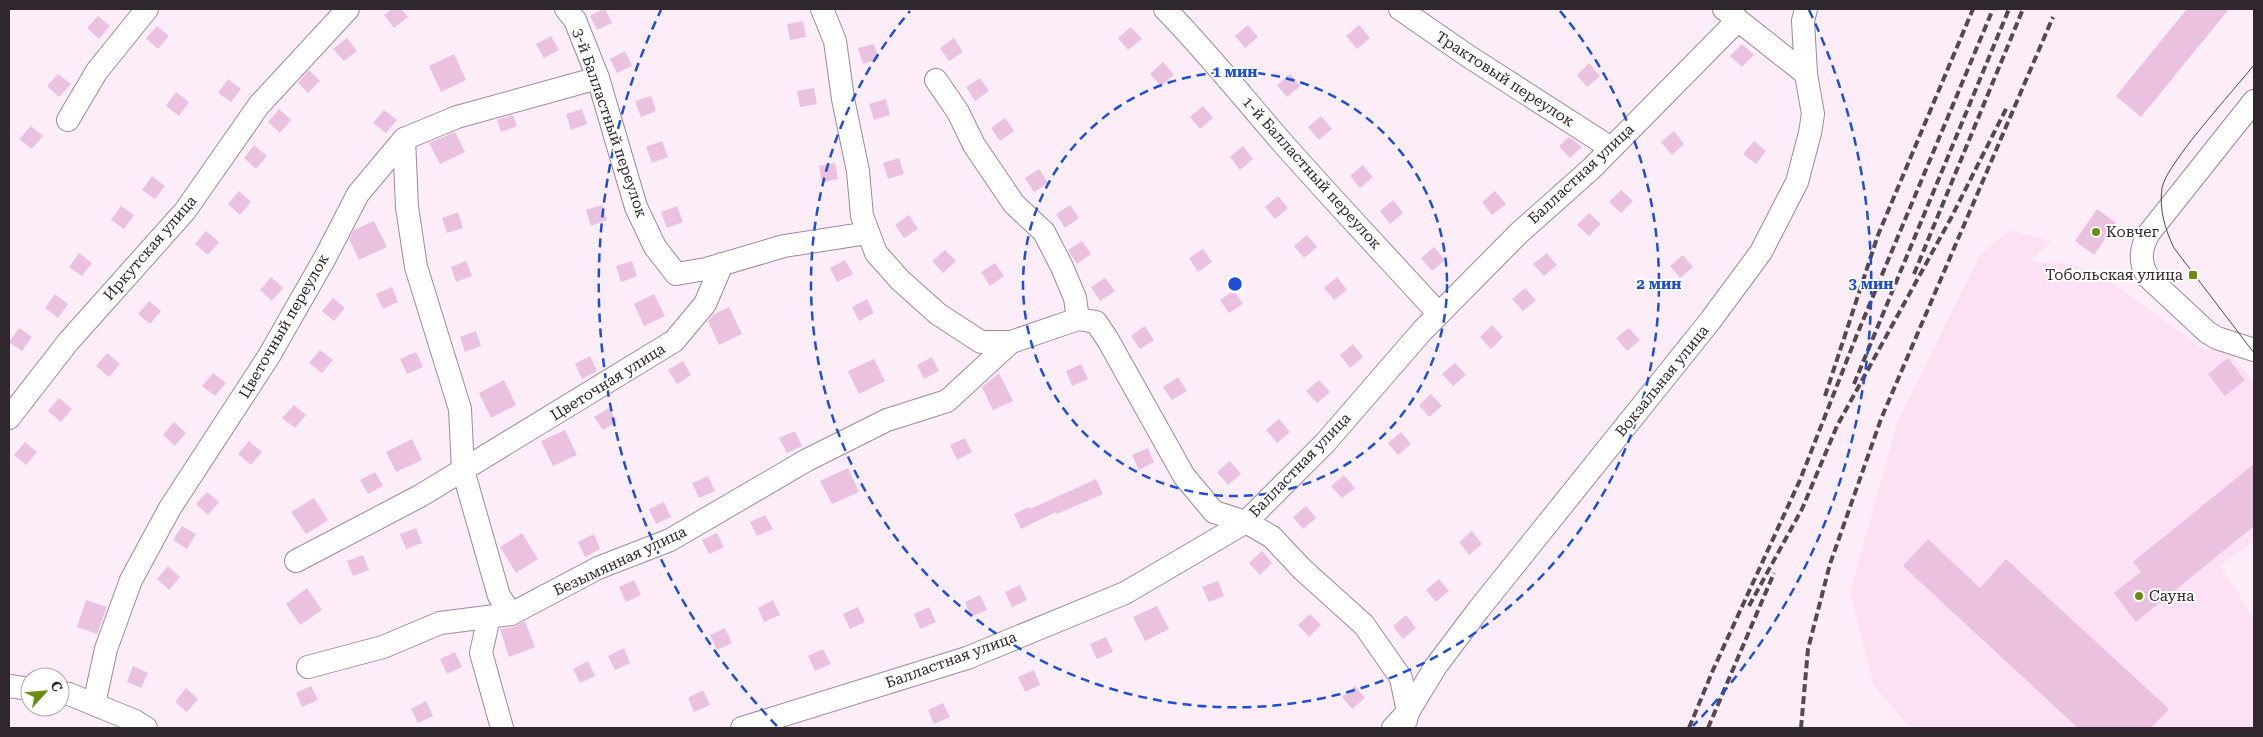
<svg xmlns="http://www.w3.org/2000/svg" width="2263" height="737" viewBox="0 0 2263 737" font-family="'Roboto Serif',serif">
  <rect width="100%" height="100%" fill="#fdedf9"/>
  <path fill="#fce1f5" d="M2010,230L2051,241L2030,262L2072,264L2108,279L2201,348L2229,353L2254,382V542L2220,566L2254,618V728H1910L1874,686L1850,593L1897,423L1980,255Z"/>
  <g fill="#eac1df">
    <path d="M392,9H401L408,17L394,28L384,15Z"/>
    <path d="M603,9H605L612,23L597,30L590,16Z"/>
    <path d="M2187,9H2229L2141,117L2116,96Z"/>
    <path d="M98,16L110,26L99,39L87,28Z"/>
    <path d="M803,21L806,37L790,40L787,24Z"/>
    <path d="M1248,25L1258,37L1245,48L1235,36Z"/>
    <path d="M1359,25L1370,38L1357,49L1346,36Z"/>
    <path d="M157,26L169,36L158,49L146,38Z"/>
    <path d="M1131,27L1142,39L1128,50L1118,38Z"/>
    <path d="M551,36L559,50L544,58L536,44Z"/>
    <path d="M347,38L357,51L344,61L333,49Z"/>
    <path d="M954,38L963,52L949,61L940,48Z"/>
    <path d="M874,44L879,59L863,64L858,48Z"/>
    <path d="M1742,44L1754,55L1742,67L1730,56Z"/>
    <path d="M625,51L632,66L617,73L610,59Z"/>
    <path d="M454,54L466,80L441,92L429,66Z"/>
    <path d="M1163,62L1174,75L1161,86L1150,74Z"/>
    <path d="M1589,63L1600,76L1587,87L1577,75Z"/>
    <path d="M309,70L320,81L308,93L298,83Z"/>
    <path d="M58,74L71,84L59,97L47,86Z"/>
    <path d="M1290,74L1300,86L1287,97L1277,85Z"/>
    <path d="M980,78L989,91L975,101L966,87Z"/>
    <path d="M228,79L241,89L231,102L218,93Z"/>
    <path d="M814,88L817,104L800,107L797,91Z"/>
    <path d="M176,92L189,102L179,116L166,106Z"/>
    <path d="M651,96L656,111L641,117L635,101Z"/>
    <path d="M886,99L890,115L874,120L869,104Z"/>
    <path d="M1203,106L1213,118L1200,129L1190,117Z"/>
    <path d="M279,109L291,120L280,133L268,122Z"/>
    <path d="M582,109L587,124L571,130L566,114Z"/>
    <path d="M384,110L397,120L386,133L373,123Z"/>
    <path d="M513,115L517,126L501,132L497,120Z"/>
    <path d="M1321,116L1332,129L1319,140L1308,127Z"/>
    <path d="M1005,118L1014,131L1000,141L991,128Z"/>
    <path d="M31,126L43,136L32,149L19,139Z"/>
    <path d="M1674,131L1684,144L1672,155L1661,142Z"/>
    <path d="M455,132L465,152L440,164L429,143Z"/>
    <path d="M1569,137L1582,147L1570,158L1559,146Z"/>
    <path d="M662,141L668,157L652,163L646,147Z"/>
    <path d="M1754,141L1766,151L1756,164L1743,154Z"/>
    <path d="M254,145L267,156L256,169L244,158Z"/>
    <path d="M1243,146L1253,159L1240,170L1230,157Z"/>
    <path d="M899,158L904,174L888,179L883,163Z"/>
    <path d="M835,163L838,179L822,182L819,166Z"/>
    <path d="M1363,165L1373,177L1360,188L1350,176Z"/>
    <path d="M1039,169L1048,183L1034,192L1025,178Z"/>
    <path d="M152,176L165,186L155,199L142,190Z"/>
    <path d="M1621,190L1633,201L1621,213L1609,202Z"/>
    <path d="M239,191L251,202L240,215L228,204Z"/>
    <path d="M1495,191L1506,204L1492,215L1482,202Z"/>
    <path d="M1278,196L1288,208L1275,219L1265,207Z"/>
    <path d="M1393,200L1403,213L1390,224L1380,211Z"/>
    <path d="M602,205L607,220L591,226L586,210Z"/>
    <path d="M1070,205L1079,218L1065,228L1056,214Z"/>
    <path d="M121,206L134,215L124,229L111,220Z"/>
    <path d="M677,206L683,222L667,228L661,212Z"/>
    <path d="M2097,209L2116,223L2094,255L2075,241Z"/>
    <path d="M458,212L463,228L447,233L442,218Z"/>
    <path d="M1589,213L1601,224L1589,236L1577,225Z"/>
    <path d="M909,215L918,229L904,238L895,225Z"/>
    <path d="M374,221L387,247L359,260L349,239L354,230Z"/>
    <path d="M206,231L219,242L208,255L195,244Z"/>
    <path d="M1307,235L1317,247L1304,258L1294,246Z"/>
    <path d="M1082,241L1091,254L1077,264L1068,250Z"/>
    <path d="M1434,247L1445,260L1432,271L1421,258Z"/>
    <path d="M1203,249L1212,262L1198,272L1189,258Z"/>
    <path d="M945,250L956,261L943,273L932,261Z"/>
    <path d="M79,253L92,263L82,276L69,267Z"/>
    <path d="M1547,253L1557,265L1544,276L1533,264Z"/>
    <path d="M1683,255L1693,267L1680,278L1670,266Z"/>
    <path d="M845,260L853,274L837,282L830,268Z"/>
    <path d="M466,261L472,276L456,282L451,267Z"/>
    <path d="M632,261L637,276L621,282L616,266Z"/>
    <path d="M995,263L1004,276L990,286L981,272Z"/>
    <path d="M271,277L283,288L272,301L260,290Z"/>
    <path d="M1337,277L1347,290L1334,300L1324,288Z"/>
    <path d="M1105,278L1115,291L1100,301L1091,287Z"/>
    <path d="M392,287L398,302L383,309L376,294Z"/>
    <path d="M1525,288L1536,300L1523,311L1512,299Z"/>
    <path d="M1234,290L1243,304L1229,313L1220,300Z"/>
    <path d="M55,294L68,304L58,318L45,308Z"/>
    <path d="M654,294L665,316L644,326L634,304Z"/>
    <path d="M333,298L345,308L334,321L322,311Z"/>
    <path d="M867,299L874,313L859,321L852,307Z"/>
    <path d="M149,301L161,311L150,324L138,314Z"/>
    <path d="M729,307L742,334L719,345L708,321L713,315Z"/>
    <path d="M1492,325L1503,337L1491,349L1480,337Z"/>
    <path d="M1145,326L1154,340L1140,349L1131,336Z"/>
    <path d="M19,328L32,337L22,351L9,342Z"/>
    <path d="M1629,328L1640,340L1627,351L1616,338Z"/>
    <path d="M476,331L481,346L465,352L460,337Z"/>
    <path d="M1353,344L1363,357L1350,368L1340,355Z"/>
    <path d="M320,350L333,360L322,373L309,363Z"/>
    <path d="M416,352L423,367L407,374L400,359Z"/>
    <path d="M107,353L120,364L109,377L96,366Z"/>
    <path d="M590,356L597,371L582,379L575,364Z"/>
    <path d="M932,357L939,371L924,379L917,365Z"/>
    <path d="M2228,358L2245,380L2225,396L2208,374Z"/>
    <path d="M874,359L885,381L859,394L848,371Z"/>
    <path d="M683,361L691,375L677,384L668,370Z"/>
    <path d="M1455,363L1466,375L1453,386L1442,374Z"/>
    <path d="M1081,364L1088,379L1072,386L1066,371Z"/>
    <path d="M213,373L226,383L215,396L202,386Z"/>
    <path d="M999,373L1013,401L993,410L982,387Z"/>
    <path d="M1178,377L1187,391L1172,400L1163,387Z"/>
    <path d="M504,380L516,405L491,418L479,393Z"/>
    <path d="M1319,380L1330,392L1317,403L1306,391Z"/>
    <path d="M1431,394L1442,406L1429,417L1419,405Z"/>
    <path d="M59,398L72,409L61,422L48,411Z"/>
    <path d="M294,405L306,415L295,428L282,418Z"/>
    <path d="M609,408L617,422L603,430L594,417Z"/>
    <path d="M1279,419L1290,432L1277,443L1266,430Z"/>
    <path d="M174,422L186,433L175,446L163,435Z"/>
    <path d="M565,430L577,455L553,466L541,441Z"/>
    <path d="M795,431L802,446L787,453L779,438Z"/>
    <path d="M1401,432L1411,444L1398,455L1388,443Z"/>
    <path d="M965,438L972,452L957,460L950,445Z"/>
    <path d="M412,439L422,460L396,472L386,452Z"/>
    <path d="M249,441L262,452L251,465L238,454Z"/>
    <path d="M25,442L37,452L26,465L14,455Z"/>
    <path d="M1148,448L1154,462L1139,470L1132,455Z"/>
    <path d="M1230,461L1241,474L1228,485L1217,472Z"/>
    <path d="M2254,464V526L2136,622L2114,593L2141,572L2133,562Z"/>
    <path d="M848,468L859,492L832,504L820,481Z"/>
    <path d="M375,472L383,486L368,494L360,480Z"/>
    <path d="M1344,475L1355,488L1342,498L1331,486Z"/>
    <path d="M708,476L715,491L699,498L692,483Z"/>
    <path d="M1096,479L1103,494L1057,514L1056,512L1021,529L1014,514L1029,507L1030,509Z"/>
    <path d="M207,492L219,502L208,515L196,504Z"/>
    <path d="M314,498L328,520L306,534L291,512Z"/>
    <path d="M664,502L671,517L656,524L649,509Z"/>
    <path d="M1306,506L1316,518L1303,529L1293,517Z"/>
    <path d="M765,515L773,529L757,536L750,522Z"/>
    <path d="M182,526L196,534L187,549L173,540Z"/>
    <path d="M416,528L422,543L406,549L400,534Z"/>
    <path d="M1472,531L1482,544L1469,555L1459,542Z"/>
    <path d="M522,533L538,559L516,573L500,547Z"/>
    <path d="M717,533L724,547L709,554L702,540Z"/>
    <path d="M594,534L600,549L585,557L578,542Z"/>
    <path d="M1928,539L1980,588L2006,559L2169,709L2151,728H2078L1903,566Z"/>
    <path d="M1262,551L1272,563L1260,575L1249,563Z"/>
    <path d="M363,555L369,570L353,576L347,561Z"/>
    <path d="M168,566L180,577L169,590L157,579Z"/>
    <path d="M1439,579L1449,591L1436,602L1426,590Z"/>
    <path d="M634,580L641,595L626,602L619,587Z"/>
    <path d="M1218,581L1224,596L1209,602L1202,587Z"/>
    <path d="M1020,585L1027,600L1012,607L1005,592Z"/>
    <path d="M307,588L322,610L300,625L286,604Z"/>
    <path d="M980,595L987,610L971,617L965,602Z"/>
    <path d="M86,600L107,607L97,634L77,627Z"/>
    <path d="M773,600L780,615L764,622L758,608Z"/>
    <path d="M1157,606L1169,629L1145,641L1133,617Z"/>
    <path d="M858,607L865,622L850,629L843,614Z"/>
    <path d="M929,607L936,622L920,629L914,614Z"/>
    <path d="M1310,614L1321,625L1309,637L1298,625Z"/>
    <path d="M1406,615L1416,628L1403,639L1393,626Z"/>
    <path d="M525,621L535,647L509,657L500,629L513,627Z"/>
    <path d="M725,628L732,643L717,650L710,635Z"/>
    <path d="M1106,637L1113,652L1097,659L1090,644Z"/>
    <path d="M624,648L630,663L615,670L608,656Z"/>
    <path d="M823,649L831,664L815,671L808,656Z"/>
    <path d="M455,652L462,667L447,674L440,659Z"/>
    <path d="M588,661L595,676L580,683L573,669Z"/>
    <path d="M133,666L148,673L141,688L127,682Z"/>
    <path d="M1034,670L1040,685L1025,692L1018,677Z"/>
    <path d="M311,686L318,700L302,707L296,693Z"/>
    <path d="M1355,686L1365,698L1352,709L1342,697Z"/>
    <path d="M186,688L198,699L187,712L175,702Z"/>
    <path d="M703,690L710,705L694,712L688,698Z"/>
    <path d="M426,701L433,716L418,723L411,709Z"/>
    <path d="M943,703L950,717L934,724L928,710Z"/>
  </g>
  <g fill="none" stroke-linecap="round" stroke-linejoin="round">
    <g stroke="#a0889a" stroke-width="24">
      <g id="minor">
        <path d="M566,9L575,20L598,78L636,207L655,247L676,274L706,269L784,246L868,233"/>
        <path d="M822,9L835,41L843,99L858,171L862,216L876,253L900,280L938,314L981,342H1011L1078,319"/>
        <path d="M1165,9C1206,51 1242,96 1280,140C1332,199 1386,256 1439,314"/>
        <path d="M1400,9L1468,56L1611,148"/>
        <path d="M1724,9L1806,74"/>
        <path d="M936,80L958,112L974,145L1014,204L1044,232L1062,267L1075,298L1078,319L1096,322L1108,340L1184,476L1214,512L1246,522L1272,537L1302,569L1364,625L1401,678L1408,712L1406,720"/>
        <path d="M2254,101L2149,233C2140,249 2139,262 2148,277L2207,332L2217,338L2254,350"/>
        <path d="M68,120L97,71L147,9"/>
        <path d="M404,139L407,207L416,267L460,409L463,470L499,596L511,614"/>
        <path d="M9,418L68,342L185,211L259,105L348,9"/>
        <path d="M296,561L420,496L674,341L705,304L722,264"/>
        <path d="M489,617L481,653L502,728"/>
        <path d="M308,667L383,647L440,623L511,614L598,568L670,540L807,460L887,420L947,401L1011,342"/>
        <path d="M9,686L30,689"/>
        <path d="M60,693L69,694L135,721L146,728"/>
        <path d="M94,704L106,649L131,580L170,508L269,356L326,256L358,194L404,139L457,117L598,78"/>
        <path d="M742,728L967,658L1125,593L1246,522L1325,443L1423,330L1519,233L1591,169L1738,20"/>
        <path d="M1393,728L1408,712L1436,666L1479,609L1710,321L1761,252L1797,182L1810,133L1813,114L1806,74L1803,21L1806,9"/>
      </g>
    </g>
    <use href="#minor" stroke="#fff" stroke-width="22"/>
    <path stroke="#544951" stroke-width="1" d="M2254,65C2235,89 2166,164 2162,188C2159,210 2165,229 2174,248L2254,353"/>
    <g stroke="#544951" stroke-width="4" stroke-dasharray="8 4" stroke-linecap="butt">
      <path d="M1914,274L2023,9"/>
      <path d="M1854,384L2009,9"/>
      <path d="M1825,396L1878,235L1973,9"/>
      <path d="M1749,606L1802,509L1837,426L1951,218L2007,107"/>
      <path d="M1689,728L1713,670L1800,480L1856,337L1993,9"/>
      <path d="M1708,728L1774,573"/>
      <path d="M1801,728L1808,649L1830,564L1881,419L2053,17"/>
    </g>
  </g>
  <g fill="none" stroke="#1d4ed8" stroke-width="2.5" stroke-dasharray="9 6">
    <circle cx="1235" cy="284" r="212"/>
    <path d="M1560 11A424 424 0 1 1 910 11"/>
    <path d="M777 726A636 636 0 0 1 661 10M1809 10A636 636 0 0 1 1693 726"/>
  </g>
  <g fill="#6a8c10" stroke="#fff" stroke-width="2">
    <circle cx="2096" cy="232" r="5"/>
    <rect x="2188" y="270" width="10" height="10" rx="2.5"/>
    <circle cx="2139" cy="596" r="5"/>
  </g>
  <g text-anchor="middle" stroke-width="4" stroke-linejoin="round" paint-order="stroke">
    <g font-size="15" fill="#30262d" stroke="#fff">
      <text transform="translate(1505 79) rotate(33)" y="5">Трактовый переулок</text>
      <text transform="translate(610 123) rotate(71)" y="5">3-й Балластный переулок</text>
      <text transform="translate(1312 173) rotate(48)" y="5">1-й Балластный переулок</text>
      <text transform="translate(1581 174) rotate(-43)" y="5">Балластная улица</text>
      <text transform="translate(150 248) rotate(-49)" y="5">Иркутская улица</text>
      <text transform="translate(284 326) rotate(-60)" y="5">Цветочный переулок</text>
      <text transform="translate(1662 381) rotate(-51)" y="5">Вокзальная улица</text>
      <text transform="translate(608 382) rotate(-32)" y="5">Цветочная улица</text>
      <text transform="translate(1300 465) rotate(-46)" y="5">Балластная улица</text>
      <text transform="translate(620 561) rotate(-25)" y="5">Безымянная улица</text>
      <text transform="translate(951 660) rotate(-20)" y="5">Балластная улица</text>
    </g>
    <g font-size="15" fill="#30262d" stroke="#fff" text-anchor="start">
      <text x="2106" y="237">Ковчег</text>
      <text x="2183" y="280" text-anchor="end">Тобольская улица</text>
      <text x="2149" y="601">Сауна</text>
    </g>
  </g>
  <circle cx="1235" cy="284" r="8" fill="#1d4ed8" stroke="#fff" stroke-width="2.5"/>
  <g font-size="15" text-anchor="middle" font-weight="bold" fill="#1d4ed8" stroke="#fff" stroke-width="4" stroke-linejoin="round" paint-order="stroke">
    <text x="1235" y="77">1 мин</text>
    <text x="1659" y="289">2 мин</text>
    <text x="1871" y="289">3 мин</text>
  </g>
  <rect width="2263" height="737" fill="none" stroke="#30262d" stroke-width="20"/>
  <g transform="translate(45 692) rotate(64)"><circle r="24" fill="#ffffff" stroke="#aca8ab"/>
  <path d="M0-4L9 19L0 12L-9 19Z" fill="#6a8c10"/>
  <text y="-8" font-size="14" font-weight="bold" text-anchor="middle" fill="#30262d">С</text>
  </g>
</svg>
